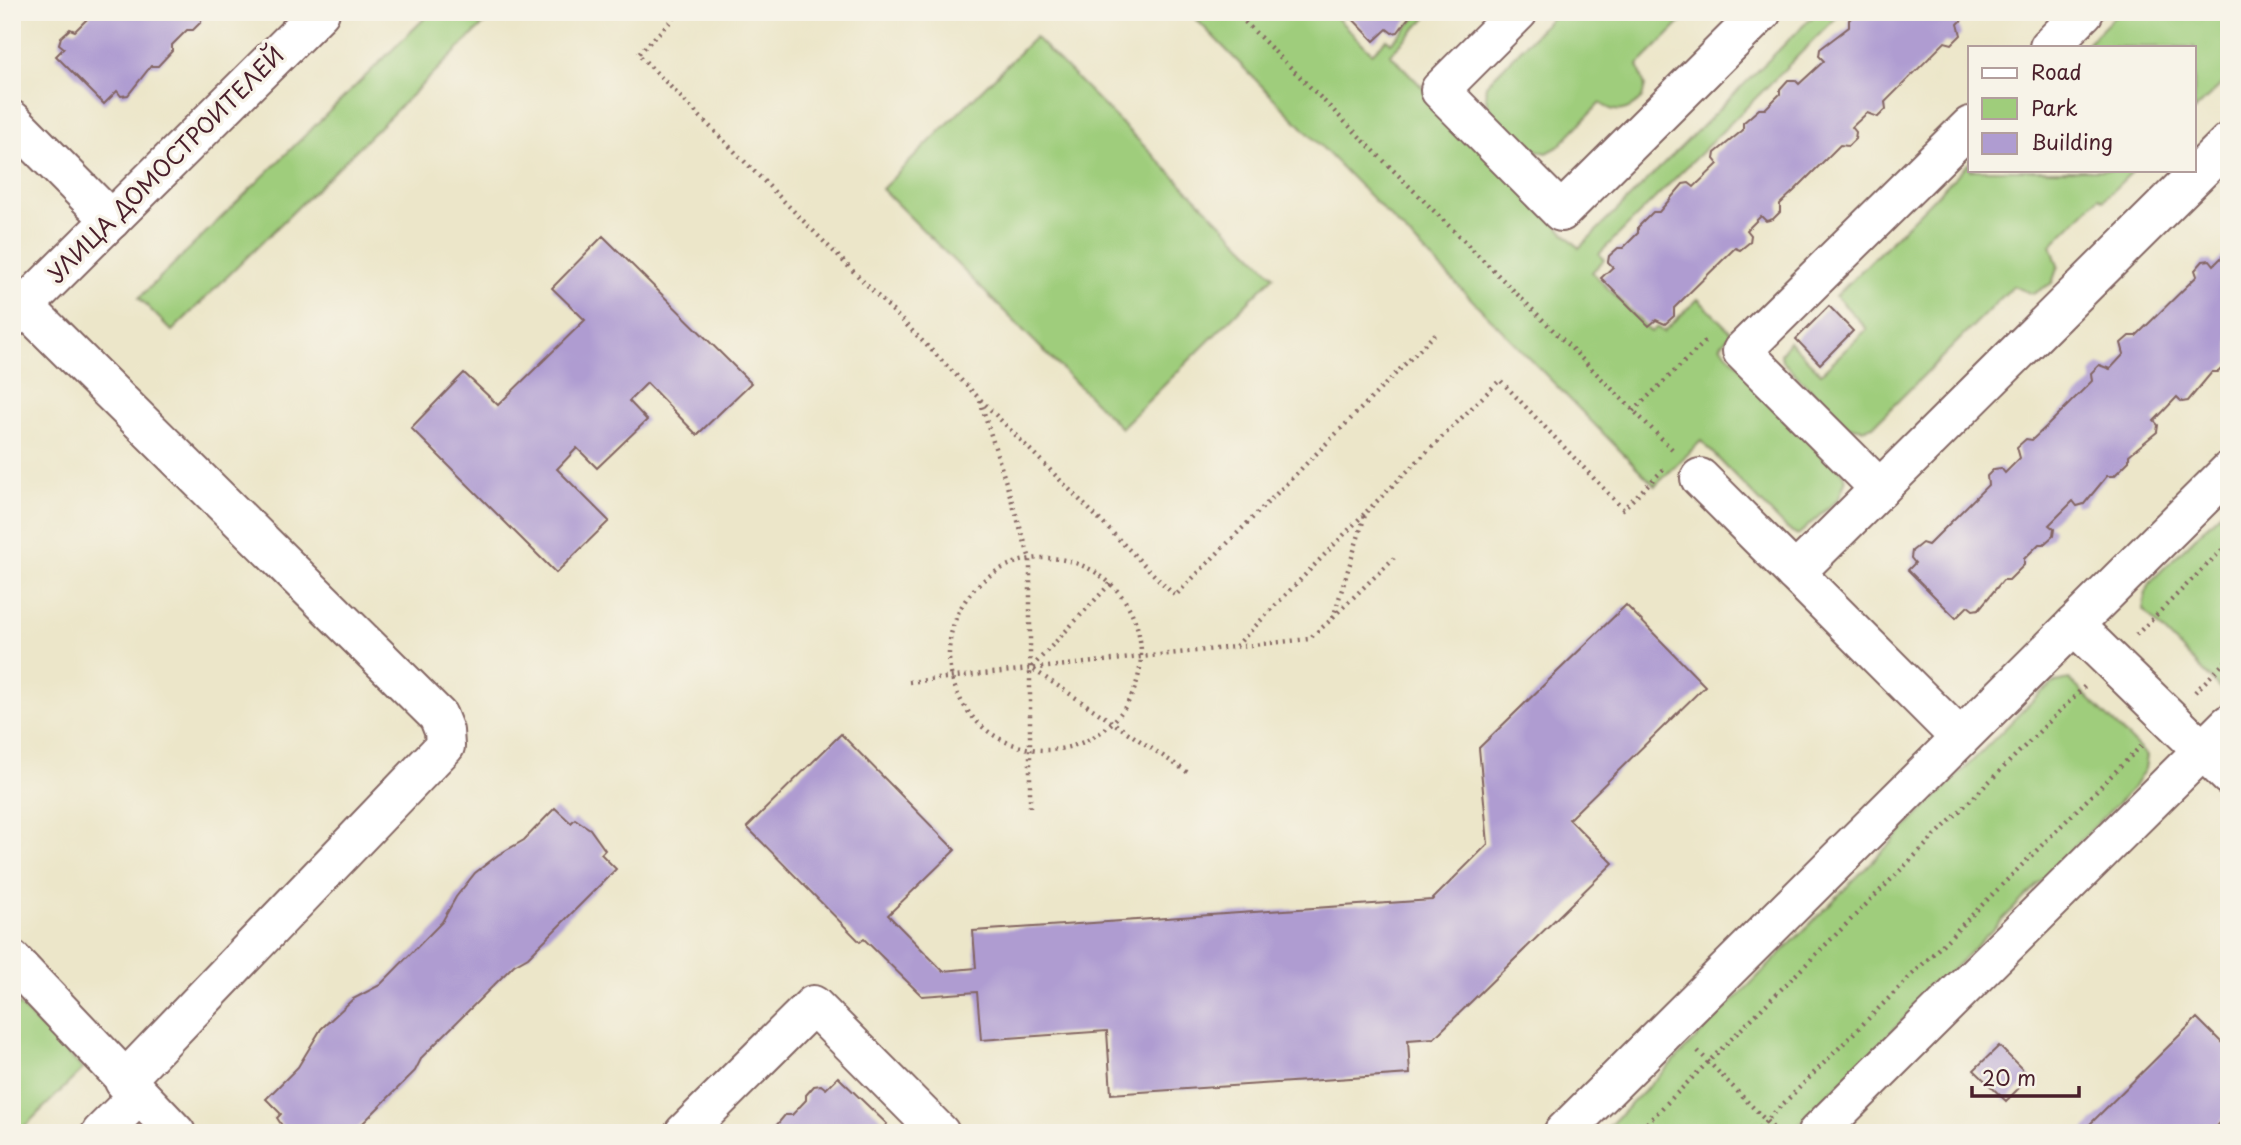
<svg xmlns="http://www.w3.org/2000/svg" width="2241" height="1145" viewBox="0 0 2241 1145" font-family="'Playpen Sans',sans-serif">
  <rect width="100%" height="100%" fill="#f7f3e8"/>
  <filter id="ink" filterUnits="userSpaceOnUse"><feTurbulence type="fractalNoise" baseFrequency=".0143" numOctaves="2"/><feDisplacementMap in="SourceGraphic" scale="14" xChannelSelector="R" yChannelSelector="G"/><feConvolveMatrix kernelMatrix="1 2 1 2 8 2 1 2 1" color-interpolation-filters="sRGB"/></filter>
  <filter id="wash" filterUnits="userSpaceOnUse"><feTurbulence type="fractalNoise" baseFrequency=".00686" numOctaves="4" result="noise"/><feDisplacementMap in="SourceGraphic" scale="28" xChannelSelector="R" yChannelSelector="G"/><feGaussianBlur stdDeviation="1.57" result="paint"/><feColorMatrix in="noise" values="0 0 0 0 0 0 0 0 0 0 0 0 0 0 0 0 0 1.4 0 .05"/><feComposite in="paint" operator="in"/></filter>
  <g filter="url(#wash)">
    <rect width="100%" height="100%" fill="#ece6c9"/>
    <g fill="#9fcd7b" stroke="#747653" stroke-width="2">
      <path d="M431,12H496L172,331L139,298Z"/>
      <path d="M1189,12H1331L1372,53L1387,39L1391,43L1422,12H1432L1390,54L1579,248L1817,12H1842L1599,254L1604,260L1592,272L1651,332L1657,327L1663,332L1698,299L1732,333L1720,346L1843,472L1846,479L1839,498L1798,535L1787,529L1701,441L1655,486Z"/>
      <path d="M1557,12H1691L1638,65L1645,86L1642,98C1628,112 1616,115 1600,103L1558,147L1547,153C1520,148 1480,114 1486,85Z"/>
      <path d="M2119,12H2229V77L2194,111V47H2084Z"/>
      <path d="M1035,37L1274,276L1121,428L882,189Z"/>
      <path d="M1970,162V170H2134L2103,200L2099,197L2051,245L2058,266L2052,283L2033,294L2013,286L1873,426L1863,429L1848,426L1782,361L1781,354L1789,341L1821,373L1867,329L1836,296Z"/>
      <path d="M2229,504V688L2223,691L2143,610L2146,592L2152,580Z"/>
      <path d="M2069,679L2147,756L2145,769L2134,787L1791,1133H1602L2039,694L2056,682Z"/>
      <path d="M12,998L83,1069L18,1133H12Z"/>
    </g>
    <g id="blocks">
      <g fill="#af9cd1">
        <path d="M89,12H199L202,15L201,22L193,30H187L172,45V51L158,66H151L128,95L121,96L117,91L104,104L56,56L64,48L59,44L61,37L70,29L75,31L91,15Z"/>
        <path d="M1346,12H1413L1398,32L1392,33L1387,29L1374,41Z"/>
        <path d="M1857,12H1970L1958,24L1961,35L1952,44L1945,42L1885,102L1886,109L1878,117L1867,113L1852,127L1856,132L1855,139L1848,146L1840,145L1796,189L1780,204V212L1773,219L1766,221L1761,216L1747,230L1751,235L1750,242L1740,250L1735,248L1674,308V316L1665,324L1656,320L1649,326L1601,278L1613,267L1608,262L1609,256L1618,248H1623L1638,233V227L1653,212H1659L1683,184L1689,183L1694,187L1718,164L1714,159L1715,153L1743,130V123L1759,109H1765L1780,94V89L1788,80H1795L1799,84L1824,61L1819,56L1820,49L1849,27V20Z"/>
        <path d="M603,236L751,383L697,435L647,383L629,401L647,420L597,468L577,448L557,469L609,521L556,573L411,428L464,373L498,405L585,320L552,288Z"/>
        <path d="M2229,250V362L2218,372H2212L2188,401L2182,402L2177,397L2154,421L2158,425L2157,432L2129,455V461L2114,476H2107L2084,504L2077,506L2073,501L2049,525L2054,529L2053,536L2044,544H2039L2024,559V565L2009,580H2003L1979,609L1973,610L1968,606L1956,618L1908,570L1915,563L1911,558L1912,551L1922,543L1928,545L1988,485L1987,476L1994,469L2001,468L2005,473L2020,458L2017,447L2026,439L2032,440L2048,425L2092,381L2091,373L2099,365L2110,369L2124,354L2121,343L2129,336H2136L2197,276L2195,270L2203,261L2210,260L2214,265Z"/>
        <path d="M1829,306L1853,331L1820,364L1796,339Z"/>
        <path d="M1626,605L1705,686L1569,819L1613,863L1434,1038L1408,1040L1410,1074L1111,1094L1107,1031L981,1040L977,992L922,996L864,939L860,942L747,827L841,734L955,850L888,915L943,971L976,968L973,931L1432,900L1488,844L1479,748Z"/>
        <path d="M555,808L571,823L575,819L590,829L605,850L601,854L616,869L528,957L514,965L422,1057L415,1071L353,1133H287L277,1118L281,1114L266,1099L298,1067L321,1029L353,999L380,985L442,922L456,897L475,873L498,855L524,840Z"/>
        <path d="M2197,1018L2229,1050V1112L2210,1133H2081Z"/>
        <path d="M1999,1046L2030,1077L2006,1101L1974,1070Z"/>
        <path d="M838,1077L887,1124L878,1133H770L785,1115H792L806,1100V1095L814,1086L821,1085L826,1089Z"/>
      </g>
    </g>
  </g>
  <g filter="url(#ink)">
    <use href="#blocks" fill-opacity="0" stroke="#836562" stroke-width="2"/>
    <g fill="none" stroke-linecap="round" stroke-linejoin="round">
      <g stroke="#836562" stroke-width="42">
        <g id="minor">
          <path d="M1518,12L1440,90L1561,212L1762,12"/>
          <path d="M2049,47L2084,12"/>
          <path d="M12,120L111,220"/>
          <path d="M24,306L438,716L444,731L445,746L124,1081"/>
          <path d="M12,318L320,12"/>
          <path d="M1700,478L1960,738"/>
          <path d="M1880,489L1742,351L1970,126"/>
          <path d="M1795,573L2229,142"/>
          <path d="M2074,625L2229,776"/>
          <path d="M12,960L176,1133"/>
          <path d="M101,1133L138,1096"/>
          <path d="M684,1133L813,1005L940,1133"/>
          <path d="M1563,1133L2229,471"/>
          <path d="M1817,1133L2229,724"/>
        </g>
      </g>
      <g stroke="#836562" stroke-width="4.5" stroke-dasharray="2 5" stroke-linecap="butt">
        <path d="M680,12L638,54L1175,596L1435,334"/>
        <path d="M1235,12L1675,452"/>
        <path d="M980,400L1030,559V807"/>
        <path d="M1633,411L1707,340"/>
        <circle cx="1045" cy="654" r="96"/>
        <path d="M1110,584L1031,668L1190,774"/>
        <path d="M1333,617L1394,558"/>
        <path d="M2136,635L2229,543"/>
        <path d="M1236,646L1364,514"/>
        <path d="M909,682L1309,639L1333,618L1366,512L1500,380L1623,509L1664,469"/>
        <path d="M2195,692L2229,658"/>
        <path d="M1698,1051L1778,1133"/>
        <path d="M1637,1133L2085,686"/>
        <path d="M1754,1133L2144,743"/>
      </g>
      <use href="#minor" stroke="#fff" stroke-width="38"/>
    </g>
  </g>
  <g text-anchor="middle" stroke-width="7" stroke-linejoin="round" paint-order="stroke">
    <g font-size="23" fill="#4a1f2b" stroke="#f7f3e8">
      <text transform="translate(166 165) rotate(-45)" y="8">УЛИЦА ДОМОСТРОИТЕЛЕЙ</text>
    </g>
  </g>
  <rect width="2241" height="1145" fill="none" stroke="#f7f3e8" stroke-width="42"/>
  <rect x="1968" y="46" width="228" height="126" fill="#f7f3e8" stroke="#b29e9c" stroke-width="2"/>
  <rect x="1982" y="68" width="35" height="10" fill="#ffffff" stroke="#b29e9c" stroke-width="2"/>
  <text x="2031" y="80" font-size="21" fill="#4a1f2b">Road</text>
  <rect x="1982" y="98" width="35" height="21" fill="#9fcd7b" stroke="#b29e9c" stroke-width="2"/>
  <text x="2031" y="116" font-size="21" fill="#4a1f2b">Park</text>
  <rect x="1982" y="133" width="35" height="21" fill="#af9cd1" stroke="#b29e9c" stroke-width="2"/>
  <text x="2031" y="150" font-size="21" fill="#4a1f2b">Building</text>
  <path d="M1972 1086v10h107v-10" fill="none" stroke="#4a1f2b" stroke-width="3.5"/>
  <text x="1982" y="1086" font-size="21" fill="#4a1f2b" stroke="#f7f3e8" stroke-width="5" paint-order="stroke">20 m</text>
</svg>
